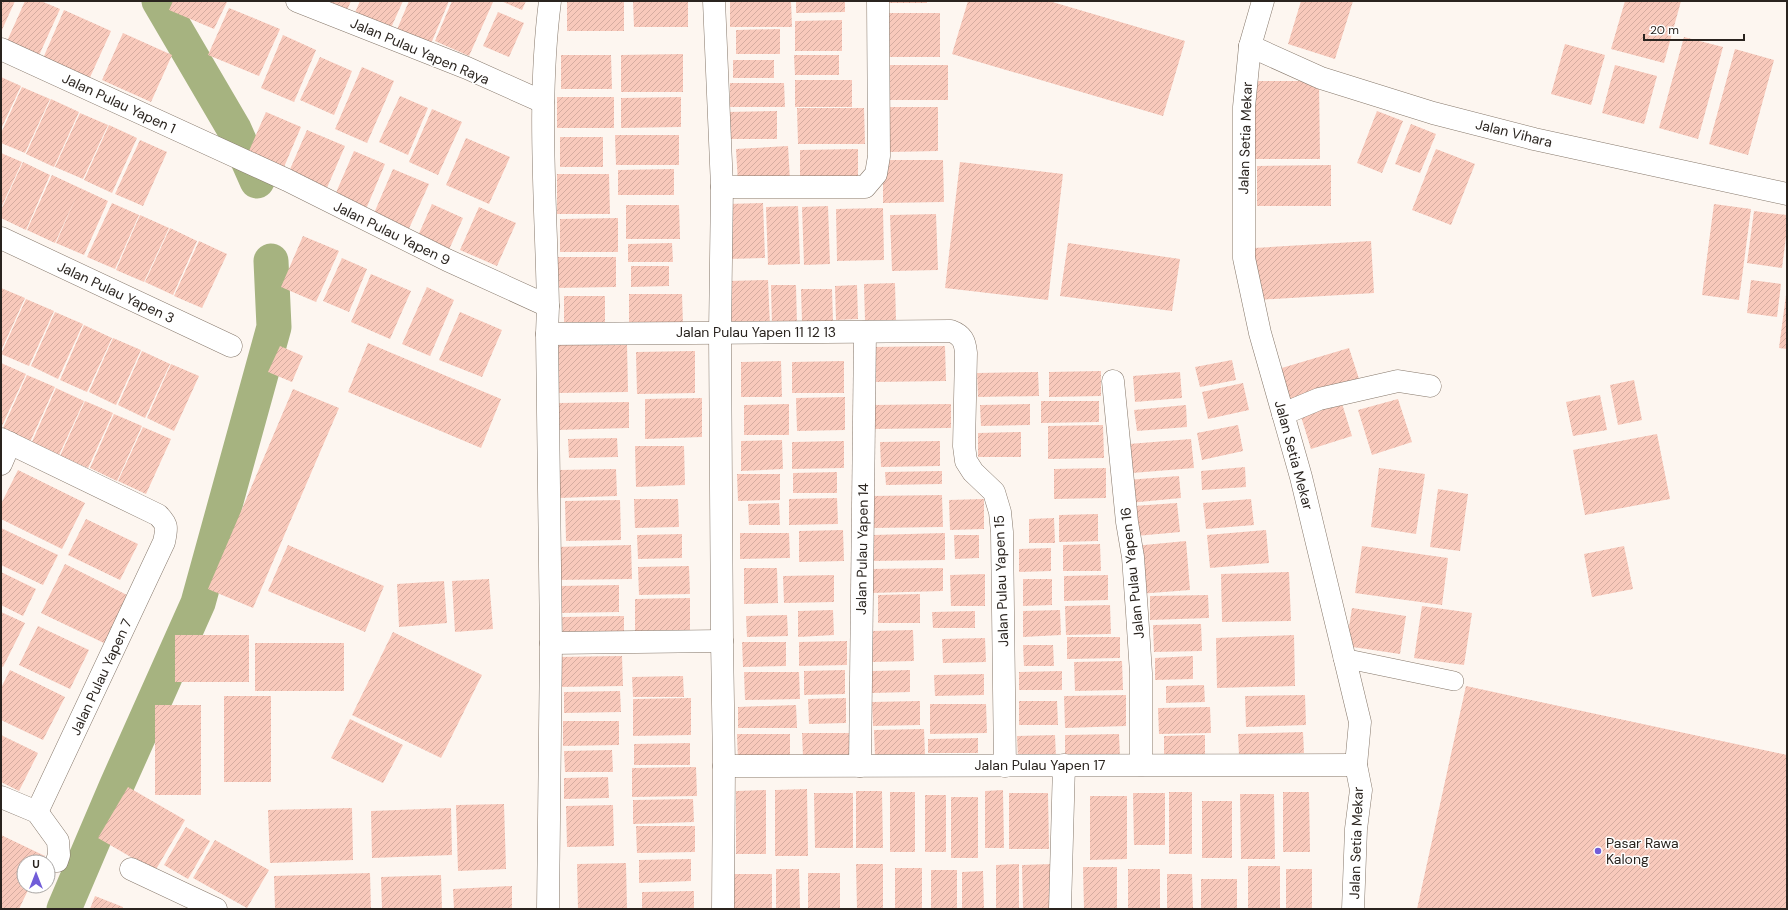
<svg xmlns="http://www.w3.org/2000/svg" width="1788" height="910" viewBox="0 0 1788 910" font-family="'DM Sans',sans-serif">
  <defs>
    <pattern id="building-hatch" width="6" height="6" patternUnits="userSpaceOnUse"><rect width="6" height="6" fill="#f8c9bb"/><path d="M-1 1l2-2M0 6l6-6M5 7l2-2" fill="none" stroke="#d5aca0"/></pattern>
  </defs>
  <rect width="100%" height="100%" fill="#fdf6f0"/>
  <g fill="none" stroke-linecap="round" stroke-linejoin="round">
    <g stroke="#a6b380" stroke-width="35">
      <path d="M159,1L234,129L257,181"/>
      <path d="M64,909L116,787L198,603L274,327L271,261"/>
    </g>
  </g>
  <g fill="url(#building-hatch)">
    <path d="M1,1H15L1,32Z"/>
    <path d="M25,1H41L60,9L36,62L4,48Z"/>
    <path d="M173,1H225L227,2L214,29L169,10Z"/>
    <path d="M315,1H351L344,17Z"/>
    <path d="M360,1H403L390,30L354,15Z"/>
    <path d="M409,1H449L430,46L396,32Z"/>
    <path d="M452,1L493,2L469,56L435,41Z"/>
    <path d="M501,1H526L522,10Z"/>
    <rect x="567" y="1" width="57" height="30"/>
    <path d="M633,1H688V27H634Z"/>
    <path d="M730,1H791L792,27H730Z"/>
    <path d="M796,1H845V12L796,13Z"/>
    <rect x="884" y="1" width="43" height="2"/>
    <path d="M968,1H1049L1185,41L1163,116L952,54Z"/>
    <path d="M1301,1H1353L1335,59L1288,44Z"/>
    <path d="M1625,1H1681L1664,63L1611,49Z"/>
    <path d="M229,8L280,29L259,76L208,55Z"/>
    <path d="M64,10L111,31L87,84L41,63Z"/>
    <path d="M498,12L524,23L509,57L483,46Z"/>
    <rect x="889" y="13" width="51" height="44"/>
    <path d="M842,20V51H795V21Z"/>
    <path d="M780,29V54H736V30Z"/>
    <path d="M123,33L172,55L151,102L102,80Z"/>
    <path d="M283,35L316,50L294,102L261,88Z"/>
    <path d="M1684,37L1723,47L1698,139L1659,128Z"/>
    <path d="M1565,44L1605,55L1591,105L1551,94Z"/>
    <path d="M1735,49L1774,60L1748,155L1709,144Z"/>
    <path d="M683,54V92H621V55Z"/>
    <path d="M561,55H611L612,89H561Z"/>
    <path d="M794,55H839V75H795Z"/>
    <path d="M320,57L352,71L334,115L300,100Z"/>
    <rect x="733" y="60" width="41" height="18"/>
    <rect x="884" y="65" width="64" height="35"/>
    <path d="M1615,65L1657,76L1644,124L1602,113Z"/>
    <path d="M362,67L394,81L367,143L335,129Z"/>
    <path d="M1,77L21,86L1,129Z"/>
    <rect x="795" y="80" width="57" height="27"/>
    <path d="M1255,81H1319L1320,159H1255Z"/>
    <path d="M730,83H784L785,107H730Z"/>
    <path d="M22,87L50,99L25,153L1,143V133Z"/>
    <path d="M400,96L428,108L408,155L379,142Z"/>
    <rect x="557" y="97" width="57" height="31"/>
    <path d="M681,97V127L621,128V98Z"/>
    <path d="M51,99L79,112L54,167L26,154Z"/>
    <path d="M890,107H938V151L890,152Z"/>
    <path d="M797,108H864L865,144H798Z"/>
    <path d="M432,109L462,122L438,175L409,162Z"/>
    <path d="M777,111V139H727V112Z"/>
    <path d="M1377,111L1403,121L1382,173L1357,163Z"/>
    <path d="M266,112L301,127L284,167L249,151Z"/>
    <path d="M80,113L108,125L83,179L55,167Z"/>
    <path d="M1411,124L1436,134L1420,173L1395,164Z"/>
    <path d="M109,125L137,138L112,193L84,180Z"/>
    <path d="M307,130L345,146L326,190L288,174Z"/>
    <path d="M615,135H679V165H616Z"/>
    <rect x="560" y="137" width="43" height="30"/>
    <path d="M466,138L510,157L489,204L446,185Z"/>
    <path d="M140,140L167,152L143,206L115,194Z"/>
    <path d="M788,146L790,180L738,183L736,149Z"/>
    <path d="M858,149V180H800V150Z"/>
    <path d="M1436,149L1475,164L1451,225L1412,210Z"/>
    <path d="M354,151L385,164L366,209L335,195Z"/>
    <path d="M1,153L22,162L1,208Z"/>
    <path d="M883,160H943L944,202L883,203Z"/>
    <path d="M23,162L50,175L26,230L1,218V210Z"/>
    <path d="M960,162L1063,174L1048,300L945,288Z"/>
    <path d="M1331,165V206H1257V166Z"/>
    <path d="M393,169L429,184L407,233L372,218Z"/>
    <path d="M674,169V195H618V170Z"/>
    <path d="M557,174H609L610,214H557Z"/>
    <path d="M52,175L108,201L84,255L56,243L77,195L55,243L27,230Z"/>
    <path d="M112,203L139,215L115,269L87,257Z"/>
    <path d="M763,203L765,258L728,259L727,204Z"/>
    <path d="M432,204L463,218L448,252L417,238Z"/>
    <path d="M1714,204L1751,209L1739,300L1702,295Z"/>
    <path d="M626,205H679L680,239H626Z"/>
    <path d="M798,206L800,264L768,265L766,207Z"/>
    <path d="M828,206L830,264L804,265L802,207Z"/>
    <path d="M479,207L516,223L497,266L460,250Z"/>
    <path d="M883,208L884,260L837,261L836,209Z"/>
    <path d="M1754,211L1787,215V229L1782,268L1747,263Z"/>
    <path d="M936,214L938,270L892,271L890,215Z"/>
    <path d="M140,215L169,228L144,282L116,270Z"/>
    <path d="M618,218V252H560V219Z"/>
    <path d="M170,228L197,241L173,295L145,282Z"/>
    <path d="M303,236L339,251L316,302L281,287Z"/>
    <path d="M199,241L227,254L202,308L174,296Z"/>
    <path d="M1371,241L1374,293L1257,300L1254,248Z"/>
    <path d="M672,243L673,262H628V244Z"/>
    <path d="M1068,243L1180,259L1172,311L1060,296Z"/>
    <path d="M555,257H616V287L555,288Z"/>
    <path d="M342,258L367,269L349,312L323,301Z"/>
    <path d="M631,266H669V286L631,287Z"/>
    <path d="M371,274L411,291L390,339L351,322Z"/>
    <path d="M768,280L770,326L729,327L728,281Z"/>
    <path d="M1751,280L1781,284L1777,317L1747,313Z"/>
    <path d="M895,283L896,321H865L864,284Z"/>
    <path d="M771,285H796L797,326H772Z"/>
    <path d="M857,285L858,319L836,320L835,286Z"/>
    <path d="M427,287L454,300L430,356L402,344Z"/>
    <path d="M1,288L25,298L1,351Z"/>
    <path d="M801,289H832L833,322H802Z"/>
    <path d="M629,294H682L683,326H629Z"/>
    <path d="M1786,295H1787V349L1779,348Z"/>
    <rect x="564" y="296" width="41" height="26"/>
    <path d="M26,299L54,311L29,366L1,354Z"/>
    <path d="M55,312L83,324L58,379L31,366Z"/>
    <path d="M460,312L502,330L482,377L439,360Z"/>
    <path d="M84,325L112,338L87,392L60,380Z"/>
    <path d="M113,338L141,350L116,405L89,392Z"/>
    <path d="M368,343L501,399L481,448L348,392Z"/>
    <path d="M627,344L628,392L557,393L556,345Z"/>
    <path d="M280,346L303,356L292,382L268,372Z"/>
    <path d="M945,346L946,381L874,382L873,347Z"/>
    <path d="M1349,348L1360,382L1285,404L1275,370Z"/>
    <path d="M142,351L170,364L145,418L118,405Z"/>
    <path d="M695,351V393L637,394L636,352Z"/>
    <path d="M1232,360L1236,380L1200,387L1195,367Z"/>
    <path d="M781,361L782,397H741V362Z"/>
    <path d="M844,361V393H792V362Z"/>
    <path d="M1,363L26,374L1,428Z"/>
    <path d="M171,364L199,376L174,431L147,418Z"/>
    <path d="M1101,371V396L1049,397V372Z"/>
    <path d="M1038,372L1039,396L978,397L977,373Z"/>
    <path d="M1180,372L1182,398L1135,402L1133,376Z"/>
    <path d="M27,375L55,387L30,442L2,430Z"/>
    <path d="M1634,380L1642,420L1618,425L1610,385Z"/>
    <path d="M1243,383L1249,410L1208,419L1202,392Z"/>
    <path d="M56,388L84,401L59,455L32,442Z"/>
    <path d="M293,389L339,408L253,608L208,589Z"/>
    <path d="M1600,395L1607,430L1573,436L1566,402Z"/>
    <path d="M845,397V430L797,431L796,398Z"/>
    <path d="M1340,397L1352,436L1311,449L1299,410Z"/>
    <path d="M702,398V437L645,439V399Z"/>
    <path d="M1398,399L1412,442L1372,455L1358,410Z"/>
    <path d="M85,401L113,413L88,468L60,456Z"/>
    <path d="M1041,401H1099V422L1041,423Z"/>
    <path d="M629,402V428L558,430V403Z"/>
    <path d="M789,404V435H744V405Z"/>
    <path d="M951,404V428L872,429L871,405Z"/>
    <path d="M1030,404V425L981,426L980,405Z"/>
    <path d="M1186,405L1187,427L1137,431L1134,410Z"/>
    <path d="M114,414L142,426L117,481L90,468Z"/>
    <path d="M1103,425L1104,458L1048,459V426Z"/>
    <path d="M1238,425L1243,451L1202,460L1197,433Z"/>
    <path d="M143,427L171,439L146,494L118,481Z"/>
    <path d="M1021,432V457H978V433Z"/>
    <path d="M1657,434L1670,499L1585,515L1573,450Z"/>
    <path d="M617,438L618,457L569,458L568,439Z"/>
    <path d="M1191,439L1194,468L1132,473L1129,444Z"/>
    <path d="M782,440L783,469L741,471V441Z"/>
    <path d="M844,441V468L792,469V442Z"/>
    <path d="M940,441V466L881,467L880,442Z"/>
    <path d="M635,446H684L685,485L636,487Z"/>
    <path d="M1245,467L1246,487L1202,490L1201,471Z"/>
    <path d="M1106,468V498L1054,499V469Z"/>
    <path d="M1379,468L1425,474L1416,534L1371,527Z"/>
    <path d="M616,469L617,496L559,498V470Z"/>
    <path d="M18,470L85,503L62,549L1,519V504Z"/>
    <path d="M942,471V484L886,485L885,472Z"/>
    <path d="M837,472V493H793V473Z"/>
    <path d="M737,474H780V500L738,501Z"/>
    <path d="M1179,476L1181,498L1129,503L1127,480Z"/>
    <path d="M1438,489L1468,494L1460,551L1430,547Z"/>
    <path d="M942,495L943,527L871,528V496Z"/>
    <path d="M837,498L838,524L789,525V499Z"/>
    <path d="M634,499H678L679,527L635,528Z"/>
    <path d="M984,499V529L950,530L949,500Z"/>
    <path d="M1251,499L1254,525L1206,529L1203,503Z"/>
    <path d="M620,500L621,540L566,541L565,501Z"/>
    <path d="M779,503L780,525H749L748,504Z"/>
    <path d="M1177,503L1180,532L1136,536L1133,506Z"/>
    <path d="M1098,514V541L1059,542V515Z"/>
    <path d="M1054,518L1055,543H1029V519Z"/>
    <path d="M86,519L138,544L120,580L68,555Z"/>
    <path d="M1,528L58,555L43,585L1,565Z"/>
    <path d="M843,530L844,561L799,562V531Z"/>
    <path d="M1266,530L1269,563L1210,568L1207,535Z"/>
    <path d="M740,533H789L790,558L740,559Z"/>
    <path d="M945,533V560L873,561V535Z"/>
    <path d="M682,534V558L638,559L637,535Z"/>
    <path d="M954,535H979V558L955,559Z"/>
    <path d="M1186,541L1190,590L1138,594L1134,546Z"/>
    <path d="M1100,544L1101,571H1063V545Z"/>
    <path d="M288,545L384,586L365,632L268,591Z"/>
    <path d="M631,545L632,579L555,580V547Z"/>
    <path d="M1362,546L1448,558L1442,605L1355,593Z"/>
    <path d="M1624,546L1633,589L1592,597L1584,554Z"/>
    <path d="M1051,548V571L1019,572V549Z"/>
    <path d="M65,564L129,596L106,644L41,613Z"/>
    <path d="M689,566L690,594L639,595L638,567Z"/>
    <path d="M744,568H777L778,603L744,604Z"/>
    <path d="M943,568V591L870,593L869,569Z"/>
    <path d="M1,572L36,589L23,616L1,605Z"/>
    <path d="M1289,572L1291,621L1222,622L1221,574Z"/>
    <path d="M985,574V606H951L950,575Z"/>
    <path d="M834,575V602L784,603L783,576Z"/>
    <path d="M1108,575V600L1064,601V576Z"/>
    <path d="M489,579L493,629L455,632L452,581Z"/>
    <path d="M1023,579H1052V605L1023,606Z"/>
    <path d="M444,581L447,623L399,627L397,584Z"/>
    <path d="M619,585V612L559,613V586Z"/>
    <path d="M920,594V623H878V595Z"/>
    <path d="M1208,595L1209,618L1150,620V596Z"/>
    <path d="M690,598V630L635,631V599Z"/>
    <path d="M1110,605L1111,634L1066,635L1065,606Z"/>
    <path d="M1422,606L1472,613L1464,665L1414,658Z"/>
    <path d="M1352,608L1406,616L1400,654L1346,646Z"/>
    <path d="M833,610L834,635L798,637V611Z"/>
    <path d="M1060,610L1061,635L1023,637V611Z"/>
    <path d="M975,611V628H933L932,612Z"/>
    <path d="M1,612L25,623L3,667L1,666Z"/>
    <path d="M787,615L788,636L747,637L746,616Z"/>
    <path d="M624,616V638L563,639L562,617Z"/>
    <path d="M1201,624L1202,651L1154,652L1153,625Z"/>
    <path d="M38,626L89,650L70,689L19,665Z"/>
    <path d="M913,630L914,661L872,662V631Z"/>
    <path d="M393,632L482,675L441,758L352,715Z"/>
    <rect x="175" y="635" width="74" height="47"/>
    <path d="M1294,635L1295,686L1217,688L1216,638Z"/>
    <path d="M1067,637H1120V658L1067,659Z"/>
    <path d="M985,638L986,662L943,663L942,639Z"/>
    <path d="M847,641V665L799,666V642Z"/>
    <path d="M742,642H786V666L743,667Z"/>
    <rect x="255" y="643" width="89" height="48"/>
    <path d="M1023,645H1053L1054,666H1024Z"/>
    <path d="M622,656L623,686L558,687V657Z"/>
    <path d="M1193,656V679L1155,680V658Z"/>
    <path d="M1122,661L1123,690L1075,691L1074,662Z"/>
    <path d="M10,670L65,697L43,740L1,720V688Z"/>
    <path d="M845,670V694L804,695V671Z"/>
    <path d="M910,670V692L872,693V671Z"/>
    <path d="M1062,671V690H1019V672Z"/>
    <path d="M744,672H799L800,699L745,700Z"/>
    <path d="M984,674V695L935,696L934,675Z"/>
    <path d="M683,676L684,697H633L632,677Z"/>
    <path d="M1204,685L1205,702L1166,703V686Z"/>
    <path d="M1466,686L1787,755V909H1417Z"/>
    <path d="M620,691L621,712L564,713V692Z"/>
    <path d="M1126,695V726L1065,728L1064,696Z"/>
    <path d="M1305,695L1306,725L1246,727L1245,696Z"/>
    <rect x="224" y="696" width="47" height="86"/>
    <path d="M691,698V735L633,736V699Z"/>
    <path d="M846,698V723L809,724L808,699Z"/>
    <path d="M920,701V725L873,726L872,702Z"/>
    <path d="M1019,701H1057L1058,725H1019Z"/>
    <path d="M930,704H986L987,733L930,734Z"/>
    <rect x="155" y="705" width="46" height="90"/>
    <path d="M796,705L797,728H738V707Z"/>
    <path d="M1210,707L1211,733L1159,734L1158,708Z"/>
    <path d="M350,719L403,745L383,783L331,758Z"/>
    <path d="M563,721H619V745L563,746Z"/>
    <path d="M924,729L925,755L875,756L874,730Z"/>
    <path d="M1303,732L1304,753L1239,755L1238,734Z"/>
    <path d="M802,733H850V756L803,757Z"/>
    <path d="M737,734H790V760L738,761Z"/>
    <path d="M1119,734L1120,757L1065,758V735Z"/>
    <path d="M1,735L38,753L19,791L1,782Z"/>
    <path d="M1055,735L1056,758L1018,759L1017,736Z"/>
    <path d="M1205,735V756L1164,757V736Z"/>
    <path d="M978,738V753H928V739Z"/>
    <path d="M690,743V765H634V744Z"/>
    <path d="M612,750L613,772H565L564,751Z"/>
    <path d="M696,767L697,796L632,797V768Z"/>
    <path d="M608,777L609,798L564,799V778Z"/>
    <path d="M128,787L185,820L155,871L98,838Z"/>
    <path d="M807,789L808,856H775V790Z"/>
    <path d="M766,790V854H736V791Z"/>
    <path d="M1003,790L1004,848H985V791Z"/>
    <path d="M856,791H882L883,848H856Z"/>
    <rect x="890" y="792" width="25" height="60"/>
    <rect x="1169" y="792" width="23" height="62"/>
    <path d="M1283,792H1309L1310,852H1283Z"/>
    <path d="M814,793H853V848H815Z"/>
    <path d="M1009,793H1048L1049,849H1009Z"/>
    <path d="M1133,793H1165V845H1134Z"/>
    <path d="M1240,794H1274L1275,859H1241Z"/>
    <rect x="925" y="795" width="21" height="57"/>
    <path d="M1090,796H1127V859L1090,860Z"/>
    <rect x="951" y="797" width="27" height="61"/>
    <path d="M693,799L694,822L633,824V800Z"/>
    <rect x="1202" y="801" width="30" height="57"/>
    <path d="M504,804L506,869L458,871L456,805Z"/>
    <path d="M613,805L614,846L567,847L566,806Z"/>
    <path d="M352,808L353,860L270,863L268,810Z"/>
    <path d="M451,808L452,855L372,858L371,811Z"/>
    <path d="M636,826H695V852L637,853Z"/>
    <path d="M186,827L210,841L188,879L164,865Z"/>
    <path d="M1,835L45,856L42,862H24V886H30L19,909H1Z"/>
    <path d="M215,840L269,870L247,908L193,878Z"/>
    <path d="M691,859V881L639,883V860Z"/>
    <path d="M626,863L627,909H578L577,864Z"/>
    <path d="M856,864H883V909H857Z"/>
    <path d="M1019,864V909H996V865Z"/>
    <path d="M1052,864V909H1023L1022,865Z"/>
    <rect x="1248" y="866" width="32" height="43"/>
    <path d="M1083,867H1117V909H1084Z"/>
    <rect x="895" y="868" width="27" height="41"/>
    <path d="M776,869H799L800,909H776Z"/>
    <rect x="1128" y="869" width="32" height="40"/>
    <rect x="1286" y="869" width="26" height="40"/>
    <rect x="931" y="870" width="26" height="39"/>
    <path d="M983,871L984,909H962V872Z"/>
    <path d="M370,873L371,909H275L274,876Z"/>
    <rect x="808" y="873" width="32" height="36"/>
    <rect x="730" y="874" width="42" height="35"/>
    <path d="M1167,874H1192L1193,909H1167Z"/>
    <path d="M441,875L442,909H382L381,877Z"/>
    <rect x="1201" y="879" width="36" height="30"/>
    <path d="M512,886V909H454L453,889Z"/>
    <path d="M694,891V909H642V892Z"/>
    <path d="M95,896L123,907V909H90Z"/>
  </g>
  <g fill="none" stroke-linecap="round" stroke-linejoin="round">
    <g stroke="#86786b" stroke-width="20">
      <path id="service" d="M1343,658L1454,681"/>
    </g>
    <g stroke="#86786b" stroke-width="23">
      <g id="minor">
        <path d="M297,1L467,68L543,102"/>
        <path d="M714,1L722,187L720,332L722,641L724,766L723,909"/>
        <path d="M1250,46L1321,78L1433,113L1534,139L1787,194"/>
        <path d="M1,49L287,180L447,260L548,306"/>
        <path d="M722,187H865L876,174L879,156L878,1"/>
        <path d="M1,238L231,346"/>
        <path d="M547,334L951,331C962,335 965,341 966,353L964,446L966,461L973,472L994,492L1000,512L1002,532L1005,766"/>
        <path d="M1113,381L1127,522L1133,557L1137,613L1141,673V765"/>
        <path d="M1283,414L1319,399L1398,381L1430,386"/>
        <path d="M1,439L158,515C168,525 167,528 164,542L37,812"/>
        <path d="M1,464L10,443"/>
        <path d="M551,643L722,641"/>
        <path d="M724,766L1356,765"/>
        <path d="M860,766L865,332"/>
        <path d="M1,797L37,812L58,841L59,855L57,861"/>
        <path d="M131,869L216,909"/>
        <path d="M548,909L551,643L547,334L548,306C546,204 537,102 550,1"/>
        <path d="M1060,909L1064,765"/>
      </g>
    </g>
    <g stroke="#86786b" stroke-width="23">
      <path id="tertiary" d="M1263,1L1250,46L1244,107V258L1260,333L1301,477L1360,722L1356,765L1361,790L1356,829L1353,909"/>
    </g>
    <use href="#service" stroke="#fff" stroke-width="19"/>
    <use href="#minor" stroke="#fff" stroke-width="22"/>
    <use href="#tertiary" stroke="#fff" stroke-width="22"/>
  </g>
  <circle fill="#715dd8" stroke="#fff" stroke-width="1.5" cx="1598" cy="851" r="4"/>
  <g text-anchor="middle" stroke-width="3" stroke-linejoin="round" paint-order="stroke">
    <g font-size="14" fill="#2a241f" stroke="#fff">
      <text transform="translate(420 51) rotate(23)" y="5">Jalan Pulau Yapen Raya</text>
      <text transform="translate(119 103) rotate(25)" y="5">Jalan Pulau Yapen 1</text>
      <text transform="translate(1514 133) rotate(14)" y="5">Jalan Vihara</text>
      <text transform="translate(1245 138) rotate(-88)" y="5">Jalan Setia Mekar</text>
      <text transform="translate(392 233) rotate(26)" y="5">Jalan Pulau Yapen 9</text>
      <text transform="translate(116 292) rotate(25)" y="5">Jalan Pulau Yapen 3</text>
      <text x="756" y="337">Jalan Pulau Yapen 11 12 13</text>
      <text transform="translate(1294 455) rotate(75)" y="5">Jalan Setia Mekar</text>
      <text transform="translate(862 549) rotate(-89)" y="5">Jalan Pulau Yapen 14</text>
      <text transform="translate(1132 573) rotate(-96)" y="5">Jalan Pulau Yapen 16</text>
      <text transform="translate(1001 581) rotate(-92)" y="5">Jalan Pulau Yapen 15</text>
      <text transform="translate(101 677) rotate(-65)" y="5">Jalan Pulau Yapen 7</text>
      <text x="1040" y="770">Jalan Pulau Yapen 17</text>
      <text transform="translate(1356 843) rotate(-88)" y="5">Jalan Setia Mekar</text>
    </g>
    <g font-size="14" fill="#2a241f" stroke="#fff" text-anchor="start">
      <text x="1606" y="848">Pasar Rawa<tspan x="1606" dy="16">Kalong</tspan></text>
    </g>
  </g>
  <rect width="1788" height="910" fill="none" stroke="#2a241f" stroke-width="4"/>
  <g transform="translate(36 874)"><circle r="19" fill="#ffffff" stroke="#aaa7a5"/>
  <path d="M0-3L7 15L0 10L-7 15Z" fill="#715dd8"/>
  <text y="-6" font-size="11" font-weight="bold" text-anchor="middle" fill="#2a241f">U</text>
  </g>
  <path d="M1644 34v6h100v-6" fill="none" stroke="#2a241f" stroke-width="2"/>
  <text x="1650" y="34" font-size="12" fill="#2a241f" stroke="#ffffff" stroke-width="3" paint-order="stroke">20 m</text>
</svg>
